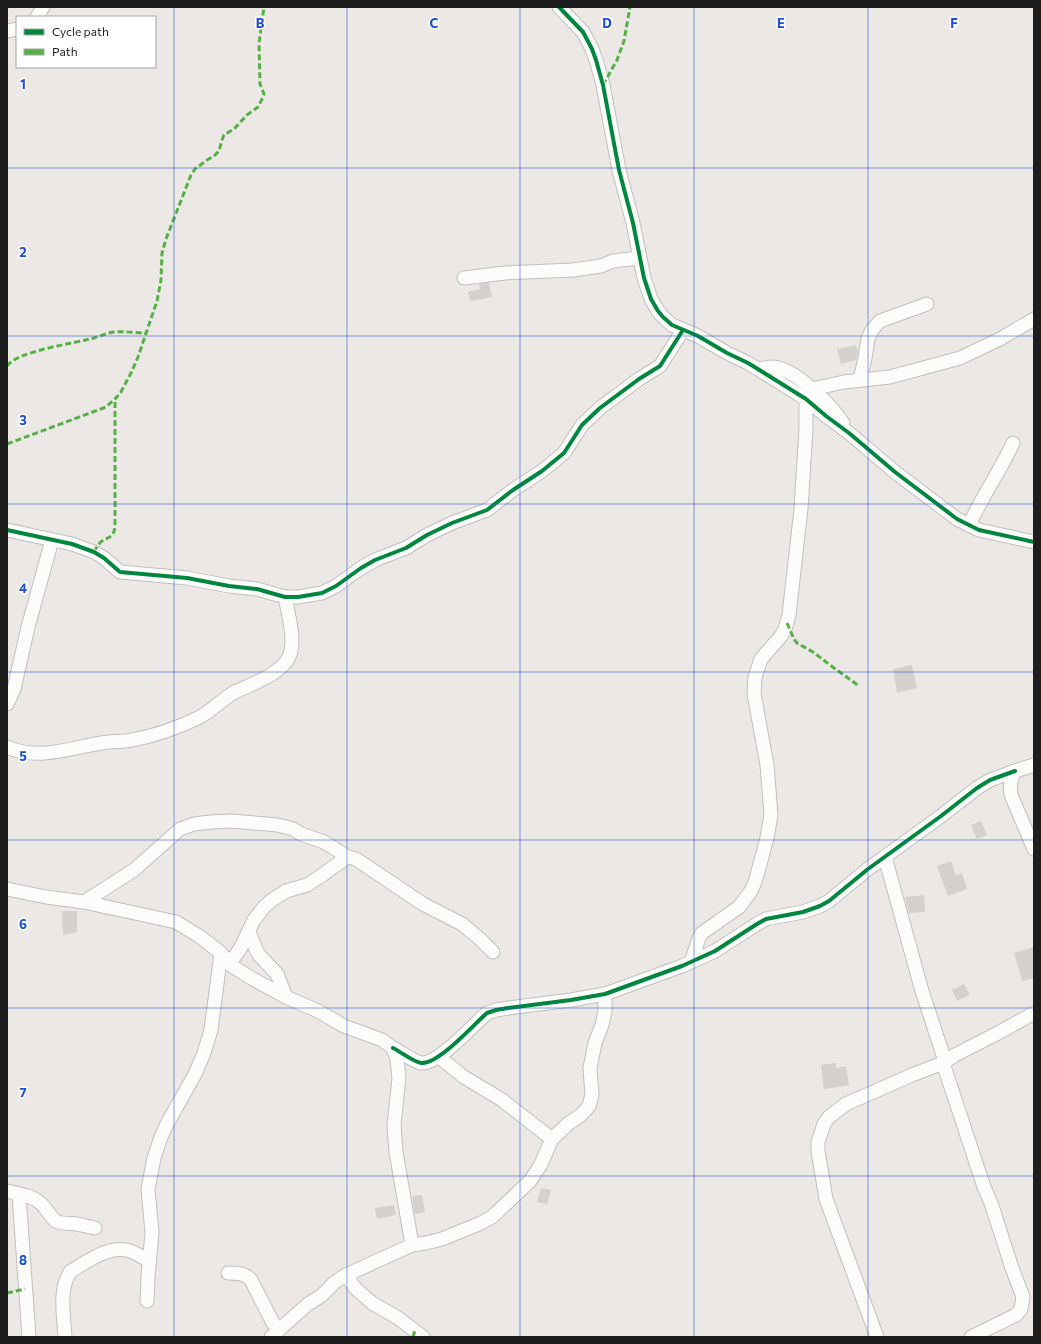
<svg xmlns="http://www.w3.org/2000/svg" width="1041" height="1344" viewBox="0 0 1041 1344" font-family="Commissioner,sans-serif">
  <rect width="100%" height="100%" fill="#ece8e5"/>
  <g fill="#d4d0cd">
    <path d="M489,283L492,297L470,301L468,292L480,289L479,284Z"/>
    <path d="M856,345L858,352L856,360L841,364L837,349Z"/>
    <path d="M912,665L917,688L897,693L893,669Z"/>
    <path d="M981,821L987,835L977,839L971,825Z"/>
    <path d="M951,861L956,875L962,873L967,889L948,896L937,866Z"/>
    <path d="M924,895L925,912L909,913L905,897Z"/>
    <path d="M62,911H77V932L63,935Z"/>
    <path d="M1034,947V978L1022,981L1014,953Z"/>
    <path d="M964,984L970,995L957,1001L952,990Z"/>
    <path d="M836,1063V1068L846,1066L849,1085L824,1089L821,1065Z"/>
    <path d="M541,1188L551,1190L547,1204L537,1202Z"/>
    <path d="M422,1195L425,1212L415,1214L412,1196Z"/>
    <path d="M394,1205L396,1215L377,1219L375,1208Z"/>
  </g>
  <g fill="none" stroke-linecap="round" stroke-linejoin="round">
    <g stroke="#c1bfbe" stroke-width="15">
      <g id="street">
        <path d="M559,7L583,32L592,49L596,60L603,85L619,170L633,223L644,278L651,299L658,311L663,317L672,325L698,336L727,353L748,363L806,399L826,416L849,433L895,472L957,519L979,530L1034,542"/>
        <path d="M37,17L43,7"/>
        <path d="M7,31L17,29"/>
        <path d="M464,278L505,273L573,270L601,266L613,261L639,258"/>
        <path d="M759,369C764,368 770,367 774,367C797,370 831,405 843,423"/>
        <path d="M860,380L865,358L868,339L872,330L880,321L927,304"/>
        <path d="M812,389L844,382L890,377L960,358L1000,339L1034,319"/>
        <path d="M969,525C982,497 1000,471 1013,443"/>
        <path d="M7,530L72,544L94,552L104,558L120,572L187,578L229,586L257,589L285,597H298L322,593L336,586L361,568L375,560L406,548L427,535L452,523L487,510L513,490L542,471L564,453L582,425L600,408L639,379L660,366L683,330"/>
        <path d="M7,704L14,689L28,627L52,540"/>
        <path d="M7,747C39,762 76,746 108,742C116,741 124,742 132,740C154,736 177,728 198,718C212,711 222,699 235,692C252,684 278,675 288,659C297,644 288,613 285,597"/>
        <path d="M1034,765L1015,771C1010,780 1010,785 1011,795L1034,849"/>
        <path d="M885,857L922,991L945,1061"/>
        <path d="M7,889L46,897L84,902L176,922L199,936L221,953L229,964L251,978L286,997L318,1011L344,1026L382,1040L393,1048L397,1059L399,1078L394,1125L396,1152L412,1245"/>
        <path d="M84,902L134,870L180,829L194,824L211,822L231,821L278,825L293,829L301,834L324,842L348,857"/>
        <path d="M249,932L255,947L259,955L277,974L286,997"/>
        <path d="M691,962L699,938L702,933L739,907L751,891L756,879L767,838L771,815L767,765L754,694L755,677L761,659L781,636L785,629L789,615L801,509L806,428V399"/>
        <path d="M229,964L240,949L254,920L264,907L272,900L286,891L307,885L321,876L336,865L348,857L356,859L423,904L462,924L480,939L493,952"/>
        <path d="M393,1048C401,1052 414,1062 421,1063C438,1065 473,1025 487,1013L496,1010L508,1008L571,1000L605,994L682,966L715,951L757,924L766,919L803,912L820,906L829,901L868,869L941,816L977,788L990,780L1015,771"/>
        <path d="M439,1057L464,1077L502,1100L552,1139"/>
        <path d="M943,1063L984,1187L991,1203L1012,1268L1023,1297L1021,1309L1016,1315L971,1337"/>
        <path d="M7,1191C18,1194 31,1195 39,1202C47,1207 50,1219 58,1222C64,1224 71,1223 77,1224C83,1225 89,1227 95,1228"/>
        <path d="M19,1195L29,1337"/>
        <path d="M228,1273C238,1273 245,1273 251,1280L273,1323L279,1330"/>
        <path d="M346,1275L355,1288L372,1303L398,1318L423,1337"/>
        <path d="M147,1301L148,1276L152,1233L148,1189L154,1158L161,1137L167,1124L195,1074L204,1053L211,1030L221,953"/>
        <path d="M65,1337C64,1317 58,1288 71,1271C87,1262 107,1246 127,1250C135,1252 142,1257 149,1261"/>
        <path d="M271,1337L308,1304L321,1296L335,1282L346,1275L412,1245L426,1243L442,1239L481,1223L492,1217L530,1181L540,1166L552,1139L569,1123L581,1115L589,1106L592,1095L590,1068L595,1043L602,1025L605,1011V994"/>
        <path d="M877,1337L826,1199L818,1151V1142L824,1124L829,1117L846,1104L912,1075L943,1063L955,1055L1000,1032L1034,1013"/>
      </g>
    </g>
    <use href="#street" stroke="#fcfcfb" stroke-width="13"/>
    <g stroke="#55b145" stroke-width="3" stroke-dasharray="6 3" stroke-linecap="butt">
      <path d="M603,85L617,60L624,41L630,7"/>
      <path d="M7,366C17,351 76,343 94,338C101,336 108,332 115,332C125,331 136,333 146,333"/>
      <path d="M7,444L106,407L115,399L121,392L131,373L138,357L157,301L161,280L162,253L166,239L191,175L195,169L207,160L214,156L219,151L222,140L224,135L234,129L247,115L258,107L262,99L264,94L260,84L259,43L264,7"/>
      <path d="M94,552C96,548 99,543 102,541C109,536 113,539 115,527V399"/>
      <path d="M787,623L794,639L797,643L813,652L834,668L859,686"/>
      <path d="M7,1293L25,1289"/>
      <path d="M413,1337L415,1330"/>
    </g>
    <g stroke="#fff" stroke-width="6">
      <g id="cycleway">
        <path d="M559,7L583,32L592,49L596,60L603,85L619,170L633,223L644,278L651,299L658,311L663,317L672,325L698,336L727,353L748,363L806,399L826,416L849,433L895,472L957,519L979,530L1034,542"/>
        <path d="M7,530L72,544L94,552L104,558L120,572L187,578L229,586L257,589L285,597H298L322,593L336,586L361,568L375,560L406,548L427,535L452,523L487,510L513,490L542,471L564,453L582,425L600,408L639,379L660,366L683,330"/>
        <path d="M393,1048C401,1052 414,1062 421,1063C438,1065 473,1025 487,1013L496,1010L508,1008L571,1000L605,994L682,966L715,951L757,924L766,919L803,912L820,906L829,901L868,869L941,816L977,788L990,780L1015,771"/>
      </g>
    </g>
    <use href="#cycleway" stroke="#00873e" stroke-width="4"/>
  </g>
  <path fill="none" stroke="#1d4ed8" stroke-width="1" stroke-opacity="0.55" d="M174,7V1337M347,7V1337M520,7V1337M694,7V1337M868,7V1337M7,168H1034M7,336H1034M7,504H1034M7,672H1034M7,840H1034M7,1008H1034M7,1176H1034"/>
  <g font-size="13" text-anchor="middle" font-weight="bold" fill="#1d4ed8" stroke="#fff" stroke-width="3" stroke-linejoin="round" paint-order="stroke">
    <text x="260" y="28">B</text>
    <text x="434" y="28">C</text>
    <text x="607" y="28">D</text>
    <text x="781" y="28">E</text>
    <text x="954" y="28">F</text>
    <text x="23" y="89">1</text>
    <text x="23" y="257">2</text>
    <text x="23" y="425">3</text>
    <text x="23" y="593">4</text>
    <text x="23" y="761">5</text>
    <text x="23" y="929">6</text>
    <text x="23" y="1097">7</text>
    <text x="23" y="1265">8</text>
  </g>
  <rect width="1041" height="1344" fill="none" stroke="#1d1d1d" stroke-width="16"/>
  <rect x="16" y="16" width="140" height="52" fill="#ffffff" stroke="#a5a5a5"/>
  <rect x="24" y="29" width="20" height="6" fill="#00873e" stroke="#a5a5a5"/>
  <text x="52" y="36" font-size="12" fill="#1d1d1d">Cycle path</text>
  <rect x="24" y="49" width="20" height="6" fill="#55b145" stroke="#a5a5a5"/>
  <text x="52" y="56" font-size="12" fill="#1d1d1d">Path</text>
</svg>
